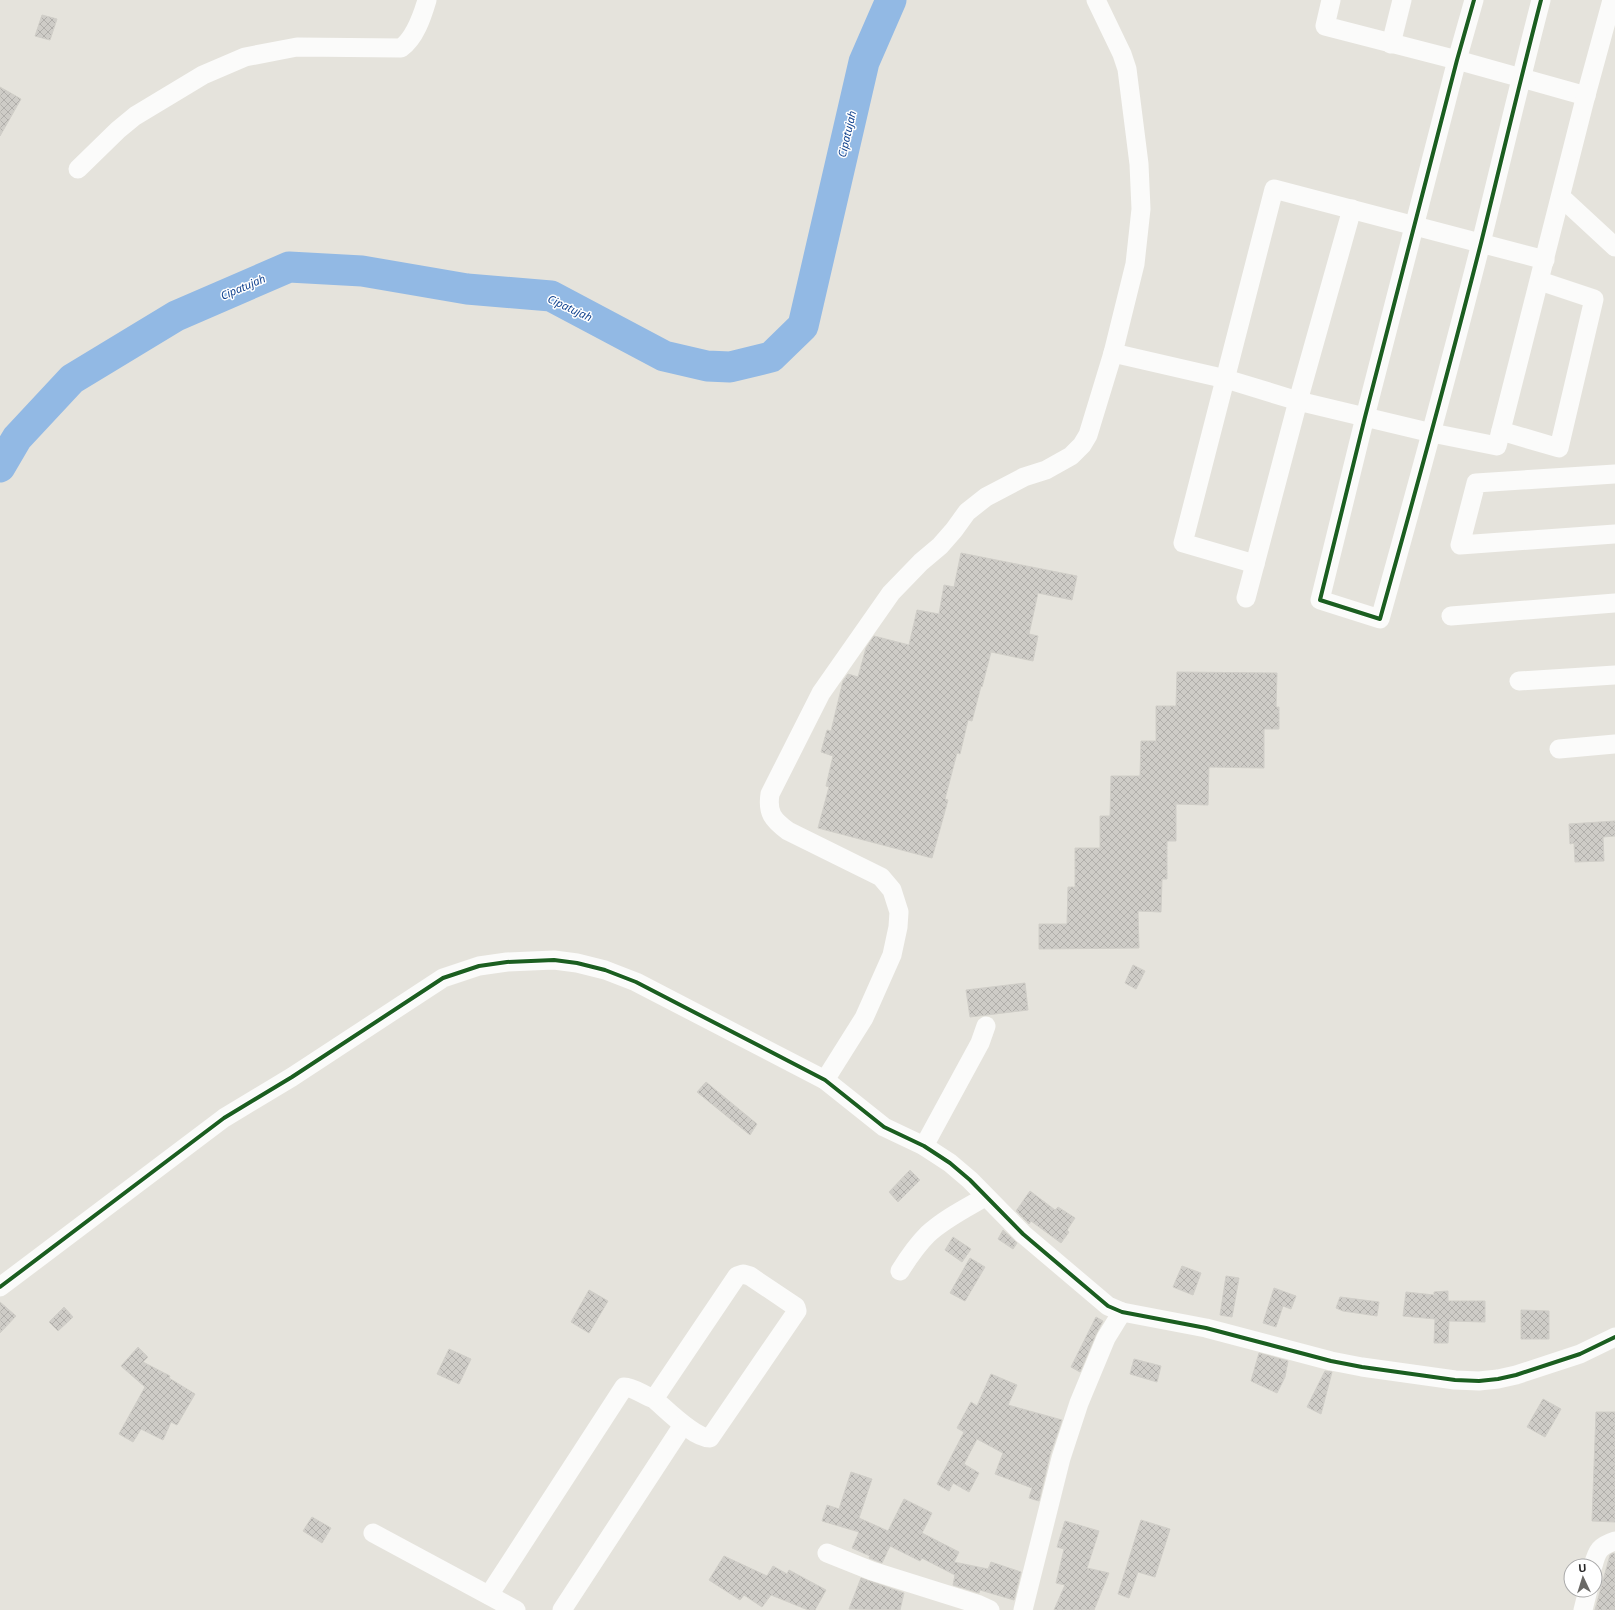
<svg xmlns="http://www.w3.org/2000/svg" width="1615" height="1610" viewBox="0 0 1615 1610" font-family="'Noto Sans',sans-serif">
  <defs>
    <pattern id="building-cross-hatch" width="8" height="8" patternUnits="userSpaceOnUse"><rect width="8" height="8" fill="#ceccc7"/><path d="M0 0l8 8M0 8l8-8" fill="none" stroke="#b1afab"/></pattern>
  </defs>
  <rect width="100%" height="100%" fill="#e5e3dc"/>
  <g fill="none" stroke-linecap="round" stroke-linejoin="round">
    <path stroke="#92b9e4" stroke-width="31" d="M0,467L17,438L72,379L176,316L289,267L362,271L467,289L551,296L664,356L707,366L730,367L771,357L803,326L864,62L891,0"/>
  </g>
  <g fill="url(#building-cross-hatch)" stroke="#d0cec8">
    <path d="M42,15L57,19L50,40L35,36Z"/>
    <path d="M0,87L21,99L0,136Z"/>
    <path d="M961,553L1077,576L1072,600L1038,593L1029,634L1038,636L1033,661L991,652L982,687L981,686L972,721L968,720L960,754L957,753L945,799L948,800L932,858L818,828L829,787L826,786L833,756L821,752L827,730L831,731L843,681L848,674L858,677L866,648L874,636L909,645L917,610L939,614L944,585L954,587Z"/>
    <path d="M1177,672L1277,673L1276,707H1279V729H1264V768L1209,767L1208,805L1176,804V841H1167V879H1162L1161,912L1138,911L1139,948L1039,949V924H1067L1068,887H1075V848H1100V816H1110L1111,776H1140L1141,741H1156V706H1176Z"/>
    <path d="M1615,821V836L1603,837L1604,861L1575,862L1574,843L1570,844L1569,824Z"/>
    <path d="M1133,965L1145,971L1136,989L1125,983Z"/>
    <path d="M1025,983L1028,1010L970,1017L966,990Z"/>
    <path d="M706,1082L757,1124L750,1135L697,1092Z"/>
    <path d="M910,1170L920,1180L898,1202L889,1192Z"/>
    <path d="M1030,1191L1055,1210L1058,1207L1075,1218L1067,1230L1069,1232L1061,1243L1031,1221L1029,1224L1016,1211Z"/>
    <path d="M1003,1230L1017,1243L1013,1249L998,1239Z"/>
    <path d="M953,1237L971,1249L962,1262L945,1250Z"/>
    <path d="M970,1258L985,1267L965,1301L950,1293Z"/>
    <path d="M1182,1266L1201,1273L1193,1295L1173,1287Z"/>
    <path d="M1226,1276L1239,1278L1232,1317L1220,1315Z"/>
    <path d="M1274,1288L1296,1296L1291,1309L1283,1306L1276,1327L1263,1323Z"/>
    <path d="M589,1290L608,1301L589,1333L571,1322Z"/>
    <path d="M1448,1291V1301H1485V1322L1449,1321L1448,1343H1434L1435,1319L1403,1316L1406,1292L1434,1295V1292Z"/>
    <path d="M1340,1297L1379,1302L1377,1316L1343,1311L1336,1308Z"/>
    <path d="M0,1302L16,1316L0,1333Z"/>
    <path d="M64,1307L73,1317L58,1331L49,1322Z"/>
    <path d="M1521,1310L1549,1311V1339H1521Z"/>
    <path d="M1096,1317L1103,1321L1096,1334L1080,1372L1071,1367Z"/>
    <path d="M138,1347L148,1357L143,1362L170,1376L169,1378L195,1394L177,1425L171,1422L163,1440L141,1429L133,1442L119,1434L145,1387L121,1366Z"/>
    <path d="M449,1349L471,1359L459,1384L437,1374Z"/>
    <path d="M1259,1353L1288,1361L1285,1377L1277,1393L1251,1381Z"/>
    <path d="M1134,1359L1161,1366L1157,1382L1130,1374Z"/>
    <path d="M1325,1371L1332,1372L1321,1414L1307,1407Z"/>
    <path d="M991,1374L1017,1385L1008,1405L1062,1420L1050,1455L1039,1501L1029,1498L1032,1488L995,1474L1003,1453L977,1439L964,1464L979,1473L969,1492L953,1483L949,1491L937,1484L964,1432L957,1428L971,1402L977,1406Z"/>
    <path d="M1543,1399L1561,1409L1545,1437L1527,1427Z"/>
    <path d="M1596,1412H1615V1522L1592,1521Z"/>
    <path d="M851,1472L872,1479L859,1518L888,1531L904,1499L932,1513L922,1533L959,1552L954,1562L988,1569L991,1562L1021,1572L1014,1600L980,1590L979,1593L953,1585L955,1575L922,1558L920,1561L890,1546L882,1563L869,1558L870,1556L852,1548L859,1532L822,1521L827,1505L839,1509Z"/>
    <path d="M312,1517L331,1528L322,1543L303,1531Z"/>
    <path d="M1141,1520L1170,1529L1155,1577L1138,1572L1129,1598L1118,1594Z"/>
    <path d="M1065,1521L1099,1531L1087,1568L1109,1573L1094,1610H1054L1065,1585L1056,1583L1064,1549L1057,1547Z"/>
    <path d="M1613,1553L1615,1554V1610H1595L1610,1555Z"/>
    <path d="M724,1556L767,1576L773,1566L787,1574L789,1570L826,1590L815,1610H808L771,1595L762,1607L744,1595L740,1600L709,1580Z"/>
    <path d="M861,1578L904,1593L900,1610L849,1609Z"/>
  </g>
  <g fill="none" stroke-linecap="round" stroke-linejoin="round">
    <g stroke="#fbfbfa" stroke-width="19">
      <path d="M1331,0L1325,26L1457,60L1586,96"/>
      <path d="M1474,0L1457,60L1365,417L1320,600L1380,619C1415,494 1449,369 1481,243C1501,162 1520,81 1541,0"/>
      <path d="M1391,44L1402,0"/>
      <path d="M78,169L118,130L135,116L203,75L245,57L297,47L401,48C415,38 422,17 427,0"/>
      <path d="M1561,197L1615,247"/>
      <path d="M1113,353L1226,379L1298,401L1432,433L1497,446L1585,99L1612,0"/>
      <path d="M1501,431L1559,448L1594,299L1540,281"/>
      <path d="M1615,474L1476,483L1460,545L1615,534"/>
      <path d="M1255,564L1183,543L1274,189L1545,260"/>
      <path d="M1246,598L1298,401L1352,209"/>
      <path d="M1451,616L1615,603"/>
      <path d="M1519,681L1615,675"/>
      <path d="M1559,749L1615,744"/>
      <path d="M825,1080L864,1018L892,955L898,927L899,912L892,890L881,877L788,831C773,820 767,813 770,794L821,693L891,593L921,562L940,546L954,530L967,512L986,497L1024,477L1046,470L1071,456L1082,445L1088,435L1113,353L1135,264L1141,209L1139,164L1127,69L1122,54L1096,0"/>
      <path d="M924,1146L980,1043L986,1026"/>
      <path d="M900,1271C908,1258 917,1245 928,1234C944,1219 966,1208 985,1197"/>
      <path d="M0,1287L224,1118L292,1077L443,978L479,966L507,962L554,960L577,963L605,970L636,982L825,1080L884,1127L924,1146L950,1163L970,1180L1023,1234L1108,1306L1122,1312L1206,1328L1331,1361L1362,1367L1455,1380L1479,1381L1498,1379L1516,1375L1580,1354L1615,1337"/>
      <path d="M373,1533L516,1610"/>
      <path d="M827,1553L872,1571L977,1604L990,1610"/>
      <path d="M1593,1566C1597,1550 1600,1546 1615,1541"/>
      <path d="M489,1595L624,1387C634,1387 644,1396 654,1399L737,1276L743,1274L750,1276L796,1307L797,1311L710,1438C694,1438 667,1410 654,1399"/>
      <path d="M562,1610L683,1425"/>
      <path d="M1023,1610L1061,1458L1079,1403L1106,1338L1122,1312"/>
      <path d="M1583,1610L1588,1590"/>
    </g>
    <g stroke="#fff" stroke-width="6">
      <g id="cycleway">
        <path d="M1474,0L1457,60L1365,417L1320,600L1380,619C1415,494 1449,369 1481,243C1501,162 1520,81 1541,0"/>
        <path d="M0,1287L224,1118L292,1077L443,978L479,966L507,962L554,960L577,963L605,970L636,982L825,1080L884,1127L924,1146L950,1163L970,1180L1023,1234L1108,1306L1122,1312L1206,1328L1331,1361L1362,1367L1455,1380L1479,1381L1498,1379L1516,1375L1580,1354L1615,1337"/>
      </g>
    </g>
    <use href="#cycleway" stroke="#1b5e20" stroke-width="4"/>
  </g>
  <g text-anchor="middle" stroke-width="3" stroke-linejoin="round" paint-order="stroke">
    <g font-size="11" font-style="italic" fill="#12438f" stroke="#fff">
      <text transform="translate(847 134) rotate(-77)" y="4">Cipatujah</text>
      <text transform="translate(243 287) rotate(-23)" y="4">Cipatujah</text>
      <text transform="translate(570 308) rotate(25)" y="4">Cipatujah</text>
    </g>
  </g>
  <g transform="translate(1583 1578) rotate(356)"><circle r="19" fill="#ffffff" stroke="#a9a9a9"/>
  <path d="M0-3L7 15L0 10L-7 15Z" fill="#6a6966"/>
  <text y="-6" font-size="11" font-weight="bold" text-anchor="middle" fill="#272727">U</text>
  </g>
</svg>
